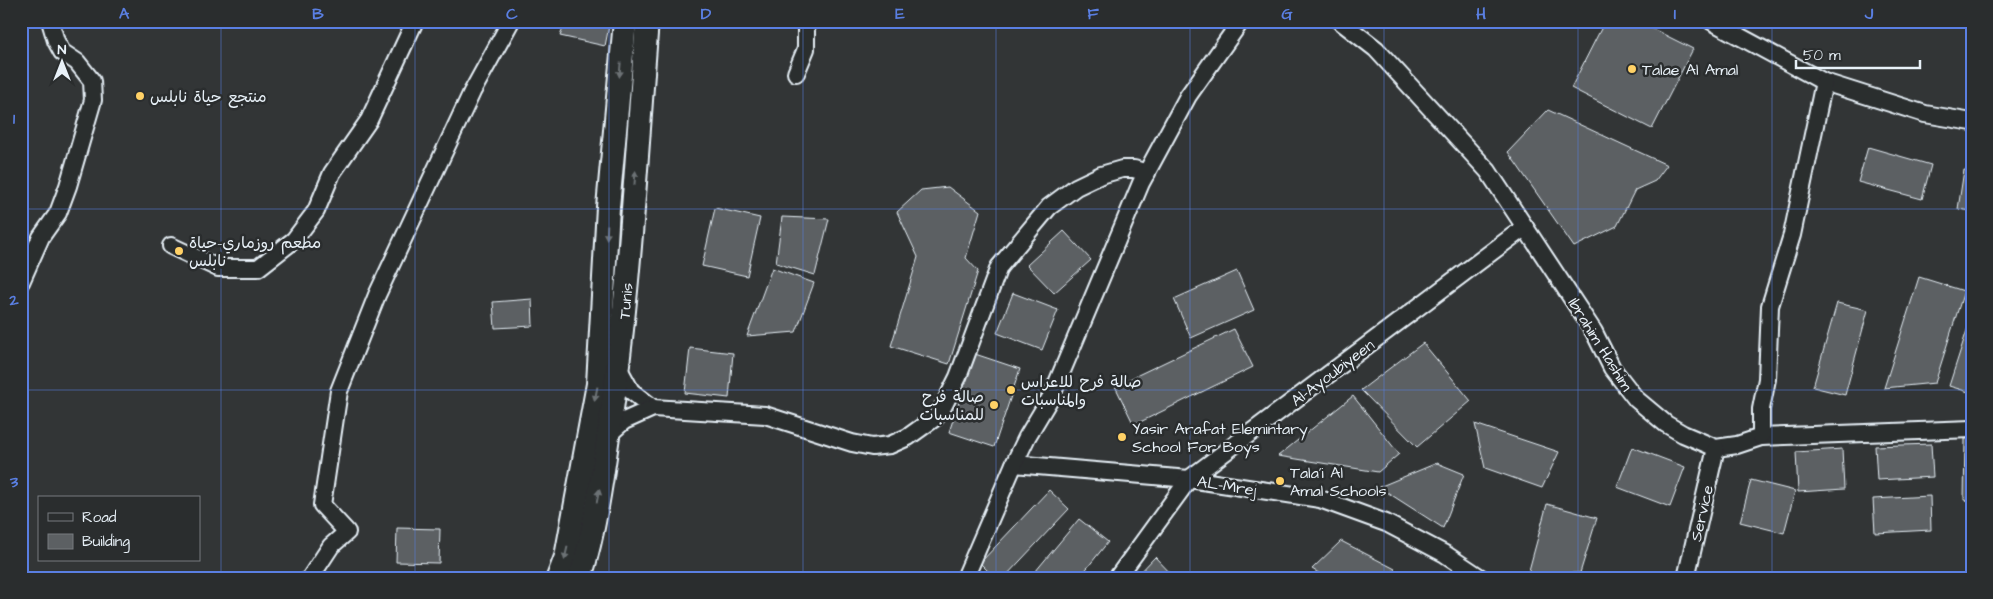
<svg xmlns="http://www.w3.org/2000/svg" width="1993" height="599" viewBox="0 0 1993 599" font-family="'Architects Daughter','Playpen Sans Arabic',sans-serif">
  <rect width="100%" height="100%" fill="#323536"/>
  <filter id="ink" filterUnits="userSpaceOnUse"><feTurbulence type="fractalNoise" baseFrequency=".02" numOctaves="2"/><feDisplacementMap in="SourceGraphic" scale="10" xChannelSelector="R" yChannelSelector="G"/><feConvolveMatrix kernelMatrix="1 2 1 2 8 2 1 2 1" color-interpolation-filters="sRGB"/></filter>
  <g filter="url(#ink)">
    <g fill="#5c6063" stroke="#e8f1f8">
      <path d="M566,21H610L605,46L560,36Z"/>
      <path d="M1605,21H1637L1693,49L1652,129L1571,88Z"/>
      <path d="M1548,110L1667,165L1655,181L1635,190L1617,226L1574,247L1508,152Z"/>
      <path d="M1868,147L1931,165L1922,199L1858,182Z"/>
      <path d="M1964,170L1972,171V211L1958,209Z"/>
      <path d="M948,187L980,211L966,258L978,271L949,364L891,346L918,257L897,212L921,190Z"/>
      <path d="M715,208L760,218L747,276L702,266Z"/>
      <path d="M782,217L829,219L815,275L776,263Z"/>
      <path d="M1064,231L1091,260L1054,293L1027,265Z"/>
      <path d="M772,268L814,283L796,332L747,336Z"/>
      <path d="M1237,271L1254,310L1191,338L1174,299Z"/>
      <path d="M1919,277L1964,291L1935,383L1884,388Z"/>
      <path d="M1013,293L1058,310L1042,350L997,333Z"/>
      <path d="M532,299L533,326L495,328L493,302Z"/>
      <path d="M1837,303L1868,310L1845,395L1813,387Z"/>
      <path d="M1968,327L1972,328V393L1949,386Z"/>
      <path d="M1234,329L1253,367L1134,425L1115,386Z"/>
      <path d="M1423,343L1471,401L1417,447L1361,390Z"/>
      <path d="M690,348L733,353L729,398L685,393Z"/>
      <path d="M975,354L1020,369L994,447L949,432Z"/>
      <path d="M1353,396L1399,454L1378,472L1278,456Z"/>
      <path d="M1475,424L1559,452L1542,488L1485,468Z"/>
      <path d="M1972,438V501L1964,500L1965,439Z"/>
      <path d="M1931,444L1933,477L1877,480L1875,446Z"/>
      <path d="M1632,447L1685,467L1670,507L1617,487Z"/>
      <path d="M1842,449L1844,489L1798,492L1796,452Z"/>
      <path d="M1437,463L1464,474L1443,528L1379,487Z"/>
      <path d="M1751,480L1795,491L1784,533L1740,522Z"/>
      <path d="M1049,490L1069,509L1004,578H995L980,563Z"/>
      <path d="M1930,496L1931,530L1875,533L1873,499Z"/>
      <path d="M1547,504L1597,518L1580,573L1528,574Z"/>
      <path d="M1079,519L1108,542L1079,578H1030Z"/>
      <path d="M397,528L440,529L439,563L396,562Z"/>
      <path d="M1341,541L1395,569L1387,578H1327L1312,569Z"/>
      <path d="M1155,557L1175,578H1135Z"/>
      <path d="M1899,573L1937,578H1899Z"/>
    </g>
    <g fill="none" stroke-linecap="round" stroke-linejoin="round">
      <g stroke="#e8f1f8" stroke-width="20">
        <g id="street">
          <path d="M1340,21L1376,49L1488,171L1594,332L1612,368L1636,399L1666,424L1683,434L1716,448L1737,445L1761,437L1972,429"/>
          <path d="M1711,21L1824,82L1925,114L1972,122"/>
          <path d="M796,73L806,49V21"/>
          <path d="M171,246L218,268H258L294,240L316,211L332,173L369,120L415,21"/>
          <path d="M21,282L41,237L58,213L68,186L93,100L92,81L77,62L62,52L56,41L50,21"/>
          <path d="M618,367L631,391L653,408"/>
          <path d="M608,435L624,421L653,408L765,415L852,443L872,447L890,445L908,437L936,417L944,405L958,377L999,267L1049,207L1076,187L1101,175L1122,169H1134L1147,173"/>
          <path d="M1761,437V409L1767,379L1770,306L1792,235L1824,82"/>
          <path d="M1014,464L1189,479L1320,499L1386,523L1445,554L1481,578"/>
          <path d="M310,578L331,546L347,532L322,505L339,391L377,295L472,92L511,21"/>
          <path d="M965,578L1014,464L1027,437L1052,395L1141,183L1188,96L1241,21"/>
          <path d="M1117,578L1189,479L1525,227"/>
          <path d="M1686,578L1716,448"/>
        </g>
      </g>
      <g stroke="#e8f1f8" stroke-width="26">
        <g id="secondary">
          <path d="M558,578L566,557L598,384L608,207L625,21"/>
          <path d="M580,578C595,530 602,478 609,429C630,294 636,157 647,21"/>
        </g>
      </g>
      <use href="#street" stroke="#2a2d2e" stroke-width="16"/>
      <use href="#secondary" stroke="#2a2d2e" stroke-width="22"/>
    </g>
    <defs><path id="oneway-solid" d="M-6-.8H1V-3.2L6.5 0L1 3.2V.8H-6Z" transform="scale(1.25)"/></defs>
    <g fill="#6c7275">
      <use href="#oneway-solid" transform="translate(620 70) rotate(95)"/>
      <use href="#oneway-solid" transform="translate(635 178) rotate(-85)"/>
      <use href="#oneway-solid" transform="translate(607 232) rotate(93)"/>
      <use href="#oneway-solid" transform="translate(596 394) rotate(101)"/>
      <use href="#oneway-solid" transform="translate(598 496) rotate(-79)"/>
      <use href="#oneway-solid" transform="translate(566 553) rotate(103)"/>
    </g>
  </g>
  <path fill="none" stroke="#5a7fe2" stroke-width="1" stroke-opacity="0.55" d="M221,21V578M415,21V578M609,21V578M803,21V578M996,21V578M1190,21V578M1384,21V578M1578,21V578M1772,21V578M21,209H1972M21,390H1972"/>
  <g fill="#ffd166" stroke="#2a2d2e" stroke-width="2">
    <circle cx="1632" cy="69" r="5"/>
    <circle cx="140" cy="96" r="5"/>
    <circle cx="179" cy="251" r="5"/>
    <circle cx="1011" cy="390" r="5"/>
    <circle cx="994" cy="405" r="5"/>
    <circle cx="1122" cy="437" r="5"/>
    <circle cx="1280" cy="481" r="5"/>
  </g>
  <g text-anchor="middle" stroke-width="5" stroke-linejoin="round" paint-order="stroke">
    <g font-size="16" fill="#e8f1f8" stroke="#2a2d2e" text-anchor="start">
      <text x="1642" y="75">Talae Al Amal</text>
      <text x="150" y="102">منتجع حياة نابلس</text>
      <text x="189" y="248">مطعم روزماري-حياة<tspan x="189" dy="18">نابلس</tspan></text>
      <text x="1021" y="387">صالة فرح للاعراس<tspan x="1021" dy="18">والمناسبات</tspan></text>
      <text x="984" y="402" text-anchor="end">صالة فرح<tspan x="984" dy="18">للمناسبات</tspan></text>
      <text x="1132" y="434">Yasir Arafat Elemintary<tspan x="1132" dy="18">School For Boys</tspan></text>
      <text x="1290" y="478">Tala'i Al<tspan x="1290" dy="18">Amal Schools</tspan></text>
    </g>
    <g font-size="16" fill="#e8f1f8" stroke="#2a2d2e">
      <text transform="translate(625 301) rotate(-85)" y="6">Tunis</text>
      <text transform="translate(1601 344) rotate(58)" y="6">Ibrahim Hashim</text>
      <text transform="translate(1332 372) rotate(-37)" y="6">Al-Ayoubiyeen</text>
      <text transform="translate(1227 485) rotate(9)" y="6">AL-Mrej</text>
      <text transform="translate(1701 513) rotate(-77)" y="6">Service</text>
    </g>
  </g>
  <rect width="1993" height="599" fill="none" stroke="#2a2d2e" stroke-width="55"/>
  <rect x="38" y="496" width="162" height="65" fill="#2a2d2e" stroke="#767b7f"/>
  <rect x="48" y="513" width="25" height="8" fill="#2a2d2e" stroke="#767b7f"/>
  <text x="82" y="522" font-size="15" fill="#e8f1f8">Road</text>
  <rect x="48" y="534" width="25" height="15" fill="#5c6063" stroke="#767b7f"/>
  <text x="82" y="546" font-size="15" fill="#e8f1f8">Building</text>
  <g transform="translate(62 62)" stroke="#2a2d2e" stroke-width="4" paint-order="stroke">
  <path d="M0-4L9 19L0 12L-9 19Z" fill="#e8f1f8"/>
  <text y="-8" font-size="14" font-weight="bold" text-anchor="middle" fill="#e8f1f8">N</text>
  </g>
  <path d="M1796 60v8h124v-8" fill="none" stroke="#e8f1f8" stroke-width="2.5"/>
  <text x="1803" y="60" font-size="15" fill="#e8f1f8" stroke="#2a2d2e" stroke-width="4" paint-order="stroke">50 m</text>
  <rect x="28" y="28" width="1938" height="544" fill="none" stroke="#5a7fe2" stroke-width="2"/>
  <g font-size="16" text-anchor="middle" font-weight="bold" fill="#5a7fe2">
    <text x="124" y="19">A</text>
    <text x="318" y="19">B</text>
    <text x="512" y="19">C</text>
    <text x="706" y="19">D</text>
    <text x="900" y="19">E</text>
    <text x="1093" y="19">F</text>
    <text x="1287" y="19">G</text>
    <text x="1481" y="19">H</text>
    <text x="1675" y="19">I</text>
    <text x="1869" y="19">J</text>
    <text x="14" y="124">1</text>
    <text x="14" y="305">2</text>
    <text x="14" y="487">3</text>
  </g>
</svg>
